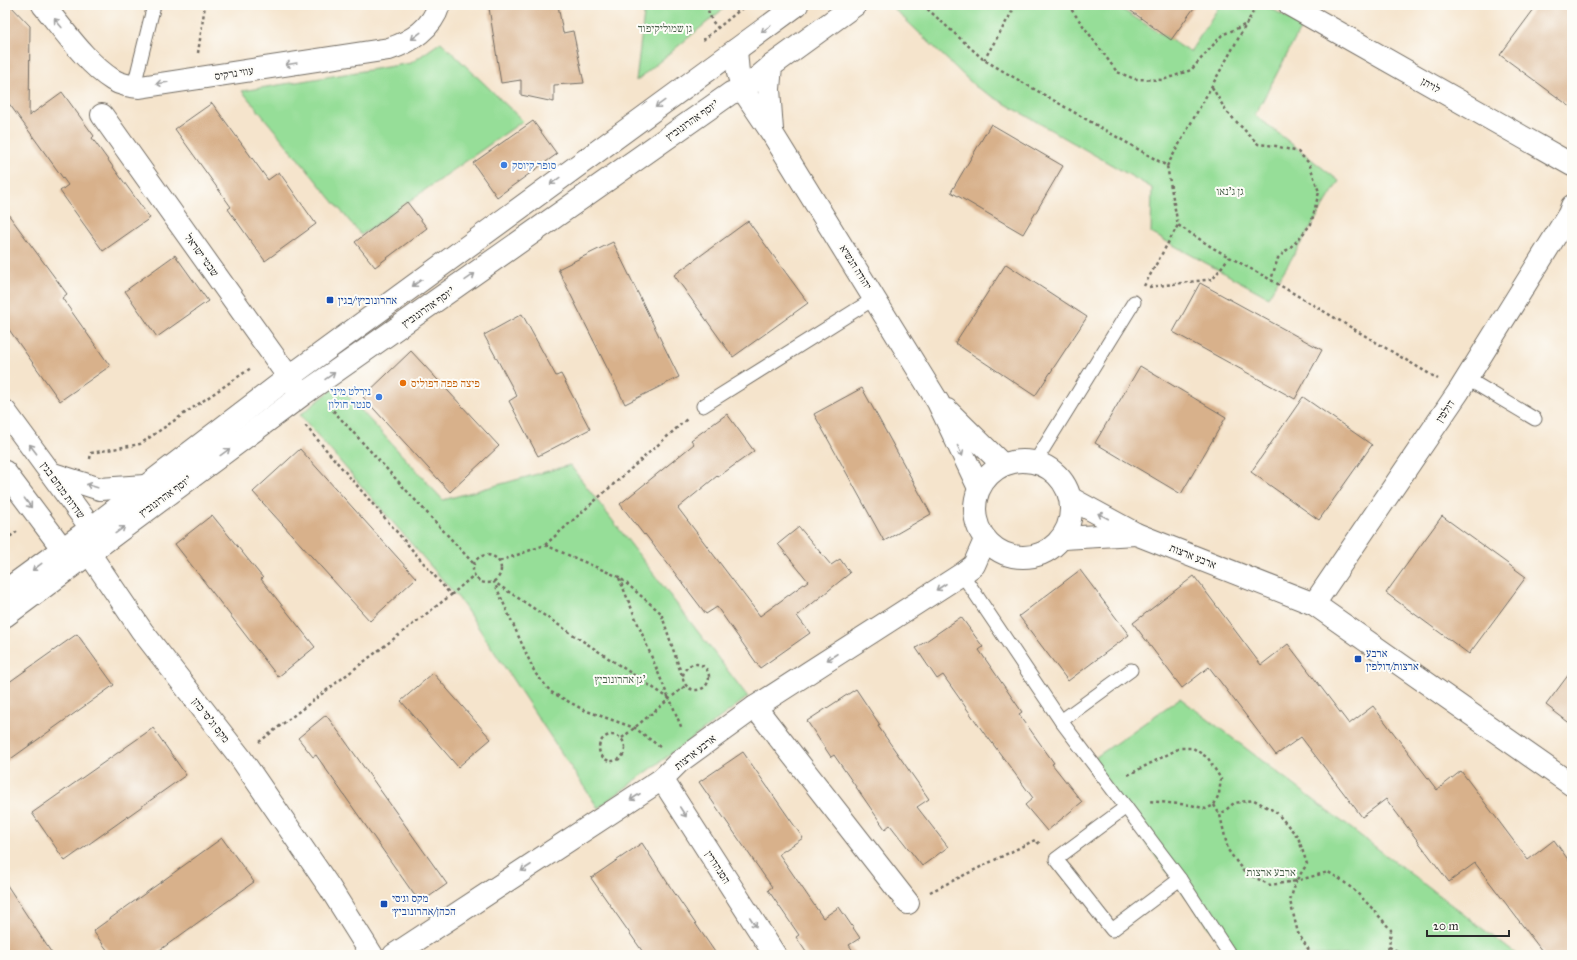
<svg xmlns="http://www.w3.org/2000/svg" width="1577" height="960" viewBox="0 0 1577 960" font-family="'IM FELL Great Primer','Frank Ruhl Libre',serif">
  <rect width="100%" height="100%" fill="#fdfcf7"/>
  <filter id="ink" filterUnits="userSpaceOnUse"><feTurbulence type="fractalNoise" baseFrequency=".025" numOctaves="2"/><feDisplacementMap in="SourceGraphic" scale="8" xChannelSelector="R" yChannelSelector="G"/><feConvolveMatrix kernelMatrix="1 2 1 2 8 2 1 2 1" color-interpolation-filters="sRGB"/></filter>
  <filter id="wash" filterUnits="userSpaceOnUse"><feTurbulence type="fractalNoise" baseFrequency=".012" numOctaves="4" result="noise"/><feDisplacementMap in="SourceGraphic" scale="16" xChannelSelector="R" yChannelSelector="G"/><feGaussianBlur stdDeviation="0.9" result="paint"/><feColorMatrix in="noise" values="0 0 0 0 0 0 0 0 0 0 0 0 0 0 0 0 0 1.4 0 .05"/><feComposite in="paint" operator="in"/></filter>
  <g filter="url(#wash)">
    <rect width="100%" height="100%" fill="#f5e4cc"/>
    <g fill="#96de98" stroke="#608462">
      <path d="M645,5H728L636,81Z"/>
      <path d="M890,5H1115L1190,52L1220,5H1265L1302,26L1255,115L1339,181L1268,297L1151,233L1152,188L976,87Z"/>
      <path d="M441,42L523,121L361,235L242,91L411,63Z"/>
      <path d="M338,385L443,500L570,465L748,697L598,808L460,600L300,415Z"/>
      <path d="M1180,698L1517,955H1230L1086,764Z"/>
    </g>
    <g id="blocks">
      <g fill="#d8b18b">
        <path d="M5,5H10L30,26L29,116L62,92L94,136L92,138L150,218L103,251L60,191L68,185L5,98Z"/>
        <path d="M509,5H558L563,33L573,31L584,83L554,85V102L521,95V80L501,83L489,8Z"/>
        <path d="M1123,5H1196L1171,40Z"/>
        <path d="M1537,5H1572V108L1500,55Z"/>
        <path d="M212,103L268,180L279,172L316,224L265,261L228,209L231,207L175,129Z"/>
        <path d="M533,121L557,154L497,197L473,163Z"/>
        <path d="M991,124L1063,166L1023,234L951,192Z"/>
        <path d="M407,202L427,228L375,267L355,242Z"/>
        <path d="M5,210L67,294L62,298L110,366L60,401L5,324Z"/>
        <path d="M748,221L808,303L733,357L674,275Z"/>
        <path d="M613,242L679,377L625,404L558,269Z"/>
        <path d="M175,255L208,301L157,337L125,291Z"/>
        <path d="M1006,264L1087,317L1035,396L955,343Z"/>
        <path d="M1200,283L1322,350L1295,399L1173,332Z"/>
        <path d="M522,314L556,376L561,374L590,429L538,456L509,401L517,396L484,335Z"/>
        <path d="M411,351L499,446L450,492L363,397Z"/>
        <path d="M1140,366L1226,417L1181,494L1095,443Z"/>
        <path d="M862,388L931,514L884,541L814,414Z"/>
        <path d="M1303,397L1372,445L1319,520L1251,472Z"/>
        <path d="M727,414L754,451L718,477L717,476L678,508L760,616L808,581L778,544L799,527L831,565L840,559L850,573L797,616L810,633L760,668L717,607L706,614L645,534L644,535L620,504L694,444L691,440Z"/>
        <path d="M300,449L416,578L370,621L253,492Z"/>
        <path d="M212,515L263,578L261,579L315,647L278,677L175,544Z"/>
        <path d="M1442,516L1526,577L1469,654L1386,593Z"/>
        <path d="M1080,570L1129,635L1068,681L1019,616Z"/>
        <path d="M1194,576L1261,665L1288,644L1349,724L1373,706L1437,790L1461,771L1528,860L1554,840L1572,865V955H1545L1475,863L1449,882L1386,799L1362,817L1301,737L1276,755L1209,667L1182,688L1133,623Z"/>
        <path d="M961,617L983,647L979,650L1022,712L1019,714L1054,763L1052,764L1082,802L1047,831L1025,805L1033,798L987,736H986L943,675L937,679L916,648Z"/>
        <path d="M77,634L114,685L5,763V685Z"/>
        <path d="M1572,670V725L1546,705Z"/>
        <path d="M433,673L491,739L458,767L401,701Z"/>
        <path d="M856,689L880,725L878,726L929,799L917,807L948,847L922,866L890,825L885,829L834,755L831,757L807,721Z"/>
        <path d="M326,715L341,735L447,884L420,903L316,755L313,757L298,738Z"/>
        <path d="M153,728L186,775L65,861L32,813Z"/>
        <path d="M743,752L803,838L779,854L823,918L839,907L860,938L849,945L856,955H808L796,937L799,935L768,890L772,887L699,782Z"/>
        <path d="M222,838L254,882L153,955H111L93,931Z"/>
        <path d="M642,843L669,885L717,955H645L591,878Z"/>
        <path d="M5,882L53,955H5Z"/>
      </g>
    </g>
  </g>
  <g filter="url(#ink)">
    <use href="#blocks" fill-opacity="0" stroke="#726c63" stroke-width="1"/>
    <g fill="none" stroke-linecap="round" stroke-linejoin="round">
      <g stroke="#726c63" stroke-width="15">
        <g id="service">
          <path d="M134,86L154,5"/>
          <path d="M1466,378L1535,419"/>
          <path d="M703,406L875,298"/>
          <path d="M1035,462L1134,302"/>
          <path d="M962,574L1061,721L1180,879L1230,955"/>
          <path d="M1061,721L1131,670"/>
          <path d="M1126,807L1056,859L1112,930L1180,879"/>
        </g>
      </g>
      <g stroke="#726c63" stroke-width="24">
        <g id="minor">
          <path d="M43,5C63,29 87,64 113,80C121,85 130,86 140,87L389,49C411,42 432,28 439,5"/>
          <path d="M1290,5L1572,165"/>
          <path d="M736,50L738,73L743,90L772,133L938,402L979,488"/>
          <path d="M771,66L769,89L772,130"/>
          <path d="M102,115L300,393"/>
          <path d="M947,410L1003,465"/>
          <circle cx="1023" cy="509" r="48"/>
          <path d="M1070,498L1136,534L1314,604L1572,785"/>
          <path d="M1063,538L1136,534"/>
          <path d="M1314,604L1459,391L1569,214L1572,206"/>
          <path d="M755,707L908,903"/>
          <path d="M662,779L775,955"/>
          <path d="M394,955L662,779L679,762L755,707L962,574L974,565L985,540"/>
        </g>
      </g>
      <g stroke="#726c63" stroke-width="24">
        <g id="tertiary">
          <path d="M5,411L91,528L90,542"/>
          <path d="M5,472L62,548L77,551"/>
          <path d="M53,474L100,489L145,486"/>
          <path d="M89,553L142,631L240,757L330,888L372,955"/>
          <path d="M5,591L91,528L289,377L797,5"/>
          <path d="M5,616L302,395L731,93L743,90L771,66L855,5"/>
        </g>
      </g>
      <g stroke="#726c63" stroke-width="2.5" stroke-dasharray="3 3" stroke-linecap="butt">
        <path d="M706,5L712,21L719,29"/>
        <path d="M923,5L984,60L1167,166L1178,225L1213,248L1271,280L1438,379"/>
        <path d="M1068,5L1117,72L1135,79L1163,80L1191,70L1222,35L1247,24"/>
        <path d="M703,40L746,5"/>
        <path d="M198,53L205,5"/>
        <path d="M984,60L1016,5"/>
        <path d="M1212,87L1226,111L1258,144L1276,146L1298,152L1309,163L1319,192L1311,224L1296,242L1278,258L1271,280"/>
        <path d="M1167,166L1257,5"/>
        <path d="M1144,286L1178,225"/>
        <path d="M1149,287L1213,279L1229,257"/>
        <path d="M329,406L473,563"/>
        <path d="M90,459L91,453L140,444L251,368"/>
        <path d="M5,540L18,531"/>
        <path d="M545,545L687,419"/>
        <circle cx="487" cy="569" r="14"/>
        <path d="M500,561L545,545L619,577L661,613L682,676"/>
        <path d="M619,578L669,699"/>
        <path d="M451,595L474,575"/>
        <circle cx="696" cy="677" r="13"/>
        <circle cx="612" cy="748" r="13"/>
        <path d="M622,738L685,686"/>
        <path d="M259,742L451,595L304,424"/>
        <path d="M660,747L635,728L584,710L551,692L535,673L494,582L670,699L682,729"/>
        <path d="M1128,775L1180,748H1193L1208,758L1221,779L1219,794L1214,805L1206,809L1191,805L1148,801"/>
        <path d="M1214,805L1220,815L1228,850L1244,872L1270,885L1296,881L1307,864L1298,837L1276,812L1254,800L1234,803L1220,815"/>
        <path d="M930,892L1035,840L1041,845"/>
        <path d="M1389,947L1406,955"/>
        <path d="M1312,955L1298,933L1290,901L1296,881L1328,872C1353,885 1372,908 1391,930L1389,947L1385,955"/>
      </g>
      <use href="#service" stroke="#fff" stroke-width="13"/>
      <use href="#minor" stroke="#fff" stroke-width="22"/>
      <use href="#tertiary" stroke="#fff" stroke-width="22"/>
    </g>
    <defs><path id="oneway-shaft" d="M-6 0H5M1.5-3L5.5 0L1.5 3" fill="none" stroke-width="1.6" stroke-linecap="round" stroke-linejoin="round"/></defs>
    <g stroke="#a0a0a0">
      <use href="#oneway-shaft" transform="translate(58 23) rotate(-130)"/>
      <use href="#oneway-shaft" transform="translate(766 29) rotate(143)"/>
      <use href="#oneway-shaft" transform="translate(416 36) rotate(143)"/>
      <use href="#oneway-shaft" transform="translate(291 64) rotate(171)"/>
      <use href="#oneway-shaft" transform="translate(162 83) rotate(172)"/>
      <use href="#oneway-shaft" transform="translate(660 104) rotate(144)"/>
      <use href="#oneway-shaft" transform="translate(555 181) rotate(144)"/>
      <use href="#oneway-shaft" transform="translate(470 277) rotate(-35)"/>
      <use href="#oneway-shaft" transform="translate(417 283) rotate(144)"/>
      <use href="#oneway-shaft" transform="translate(330 376) rotate(-35)"/>
      <use href="#oneway-shaft" transform="translate(33 449) rotate(-127)"/>
      <use href="#oneway-shaft" transform="translate(960 451) rotate(65)"/>
      <use href="#oneway-shaft" transform="translate(225 452) rotate(-36)"/>
      <use href="#oneway-shaft" transform="translate(92 486) rotate(-163)"/>
      <use href="#oneway-shaft" transform="translate(28 503) rotate(53)"/>
      <use href="#oneway-shaft" transform="translate(1103 516) rotate(-152)"/>
      <use href="#oneway-shaft" transform="translate(120 530) rotate(-36)"/>
      <use href="#oneway-shaft" transform="translate(37 567) rotate(143)"/>
      <use href="#oneway-shaft" transform="translate(941 587) rotate(147)"/>
      <use href="#oneway-shaft" transform="translate(832 657) rotate(147)"/>
      <use href="#oneway-shaft" transform="translate(635 797) rotate(147)"/>
      <use href="#oneway-shaft" transform="translate(683 812) rotate(57)"/>
      <use href="#oneway-shaft" transform="translate(526 868) rotate(147)"/>
      <use href="#oneway-shaft" transform="translate(753 922) rotate(57)"/>
    </g>
  </g>
  <g fill="#3f7fe0" stroke="#fdfcf7" stroke-width="1.5">
    <circle cx="504" cy="165" r="4"/>
    <circle cx="379" cy="397" r="4"/>
  </g>
  <g fill="#1a4fb4" stroke="#fdfcf7" stroke-width="1.5">
    <rect x="326" y="296" width="8" height="8" rx="2"/>
    <rect x="1354" y="655" width="8" height="8" rx="2"/>
    <rect x="380" y="900" width="8" height="8" rx="2"/>
  </g>
  <circle fill="#e8710a" stroke="#fdfcf7" stroke-width="1.5" cx="403" cy="383" r="4"/>
  <g text-anchor="middle" stroke-width="4" stroke-linejoin="round" paint-order="stroke">
    <g font-size="11" fill="#4b614c" stroke="#fdfcf7">
      <text x="665" y="32">גן שמוליקיפוד</text>
      <text x="1230" y="195">גן ג'נאו</text>
      <text x="620" y="683">גן אהרונוביץ'</text>
      <text x="1271" y="876">ארבע ארצות</text>
    </g>
    <g font-size="11" fill="#2b2b2b" stroke="#fdfcf7">
      <text transform="translate(234 73) rotate(-9)" y="4">עוזי נרקיס</text>
      <text transform="translate(1431 85) rotate(30)" y="4">לויתן</text>
      <text transform="translate(692 120) rotate(-35)" y="4">יוסף אהרונוביץ'</text>
      <text transform="translate(202 255) rotate(54)" y="4">שבטי ישראל</text>
      <text transform="translate(856 267) rotate(58)" y="4">יהודה הנשיא</text>
      <text transform="translate(428 307) rotate(-35)" y="4">יוסף אהרונוביץ'</text>
      <text transform="translate(1445 411) rotate(-56)" y="4">דולפין</text>
      <text transform="translate(63 490) rotate(54)" y="4">שדרות מנחם בגין</text>
      <text transform="translate(165 496) rotate(-36)" y="4">יוסף אהרונוביץ'</text>
      <text transform="translate(1193 556) rotate(22)" y="4">ארבע ארצות</text>
      <text transform="translate(211 720) rotate(52)" y="4">מקס וג'סי כהן</text>
      <text transform="translate(695 752) rotate(-38)" y="4">ארבע ארצות</text>
      <text transform="translate(718 867) rotate(57)" y="4">הסנהדרין</text>
    </g>
    <g font-size="11" fill="#366cbe" stroke="#fdfcf7" text-anchor="start">
      <text x="512" y="169">סופר קיוסק</text>
      <text x="371" y="395" text-anchor="end">נירלט מיני<tspan x="371" dy="13">סנטר חולון</tspan></text>
    </g>
    <g font-size="11" fill="#164399" stroke="#fdfcf7" text-anchor="start">
      <text x="338" y="304">אהרונוביץ׳/בגין</text>
      <text x="1366" y="657">ארבע<tspan x="1366" dy="13">ארצות/דולפין</tspan></text>
      <text x="392" y="902">מקס וג׳סי<tspan x="392" dy="13">הכהן/אהרונוביץ׳</tspan></text>
    </g>
    <g font-size="11" fill="#c56008" stroke="#fdfcf7" text-anchor="start">
      <text x="411" y="387">פיצה פפה דפוליס</text>
    </g>
  </g>
  <rect width="1577" height="960" fill="none" stroke="#fdfcf7" stroke-width="20"/>
  <path d="M1427 930v6h82v-6" fill="none" stroke="#2b2b2b" stroke-width="2"/>
  <text x="1433" y="930" font-size="12" fill="#2b2b2b" stroke="#fdfcf7" stroke-width="3" paint-order="stroke">20 m</text>
</svg>
